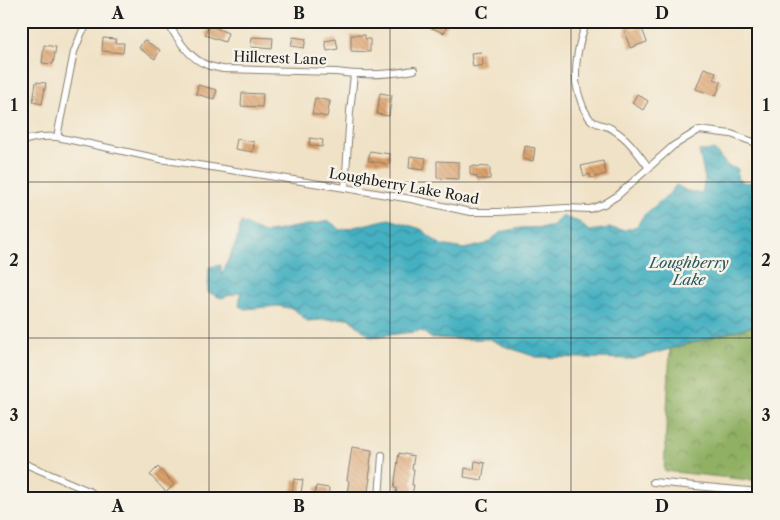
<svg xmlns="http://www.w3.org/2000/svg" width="780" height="520" viewBox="0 0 780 520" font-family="'Libre Caslon Text',serif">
  <defs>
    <pattern id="forest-crowns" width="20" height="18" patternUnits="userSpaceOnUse" patternTransform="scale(1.25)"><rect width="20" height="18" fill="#90b064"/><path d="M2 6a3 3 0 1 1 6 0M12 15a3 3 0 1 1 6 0" fill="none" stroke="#758e52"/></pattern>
    <pattern id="water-waves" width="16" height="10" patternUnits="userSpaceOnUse" patternTransform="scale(1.25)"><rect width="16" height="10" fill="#44b0c1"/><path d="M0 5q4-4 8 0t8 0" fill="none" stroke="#388e9c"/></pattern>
    <pattern id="building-back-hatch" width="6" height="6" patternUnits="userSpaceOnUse" patternTransform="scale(1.25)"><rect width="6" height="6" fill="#dca06a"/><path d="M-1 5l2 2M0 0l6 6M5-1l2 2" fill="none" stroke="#bc895b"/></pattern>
  </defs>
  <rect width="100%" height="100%" fill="#f7f3e8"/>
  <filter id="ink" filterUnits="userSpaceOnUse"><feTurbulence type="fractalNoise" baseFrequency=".02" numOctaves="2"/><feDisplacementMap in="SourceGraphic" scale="10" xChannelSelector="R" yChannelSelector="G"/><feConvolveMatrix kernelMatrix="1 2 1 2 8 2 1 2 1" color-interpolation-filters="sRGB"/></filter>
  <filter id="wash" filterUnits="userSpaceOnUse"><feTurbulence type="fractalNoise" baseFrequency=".0096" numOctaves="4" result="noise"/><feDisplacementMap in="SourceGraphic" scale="20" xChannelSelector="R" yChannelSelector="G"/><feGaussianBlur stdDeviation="1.12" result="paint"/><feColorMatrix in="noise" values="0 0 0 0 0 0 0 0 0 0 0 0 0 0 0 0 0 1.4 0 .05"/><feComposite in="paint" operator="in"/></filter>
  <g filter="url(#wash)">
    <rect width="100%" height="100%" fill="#f0e2c6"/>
    <path fill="url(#forest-crowns)" stroke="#566640" d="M759,326V481L664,471L670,349L749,327Z"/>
    <path fill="url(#water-waves)" stroke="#30666e" d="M714,150L728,166L738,169L737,179L746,183L757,181L759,179V326L749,327L634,359L536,357L504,346L490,339H451L431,338L422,331L371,337L348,318L307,321L294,309L278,306L245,309L239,306L241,292L221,298L208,292L209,267L221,265V276L237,240L241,222L263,233L329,221L341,230L389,219L421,229L441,245L464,249L486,244L501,232L521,228L552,227L561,216L579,222L589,231L609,228L625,230L637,226L643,216L669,194L676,185L687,191L702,193L705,179L699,151Z"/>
    <g id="blocks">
      <g fill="url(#building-back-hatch)">
        <path d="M429,21H444L448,23L444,33L427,26Z"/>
        <path d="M627,21H634L632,29L641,26L647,42L630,48L625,33Z"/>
        <path d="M209,25L228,33L225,42L205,35Z"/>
        <path d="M351,35H365V39H370V52L351,51Z"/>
        <path d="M252,37L273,38L272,49L251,47Z"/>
        <path d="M293,37L306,39L304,48L291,46Z"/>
        <path d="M103,38L116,39L115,43H124L123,53L102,51Z"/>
        <path d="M336,39L338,49L327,51L325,41Z"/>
        <path d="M144,40L160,50L155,59L139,48Z"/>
        <path d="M44,45L56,47L53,64L42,63Z"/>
        <path d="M481,52L483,65L473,67L471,53Z"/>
        <path d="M704,68L716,72L714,79L721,82L716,96L696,89Z"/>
        <path d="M36,82L46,83L42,104L33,102Z"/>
        <path d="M198,85L217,90L214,99L196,94Z"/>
        <path d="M242,93L263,94L262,107L241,106Z"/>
        <path d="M380,93L392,95L389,116L377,114Z"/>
        <path d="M637,94L648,101L643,110L632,103Z"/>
        <path d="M315,98L330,101L327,117L312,114Z"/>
        <path d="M310,138L323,140L322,147L309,145Z"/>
        <path d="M237,139L254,142L253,152L235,149Z"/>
        <path d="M525,146L535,148L533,161L523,159Z"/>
        <path d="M370,151L390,154L389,164L368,161Z"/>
        <path d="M410,156L426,158L424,170L409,168Z"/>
        <path d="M437,161L459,162V179L437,178Z"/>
        <path d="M603,161L606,174L591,178L590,174L584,176L581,166Z"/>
        <path d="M470,166L490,167V179H477V176L470,175Z"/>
        <path d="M352,447L372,450L370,465H371L369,478H370L368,491H369L368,499H346L349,481L347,480Z"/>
        <path d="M399,453L414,456L412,469H414L412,485H414L411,499H395L397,488H394Z"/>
        <path d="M475,461L485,463L482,480L464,477L465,468L474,470Z"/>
        <path d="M158,467L174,485L166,492L150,475Z"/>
        <path d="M294,479L303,480L300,499L291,498Z"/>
        <path d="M316,486L329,488L328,498L315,496Z"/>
      </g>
    </g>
  </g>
  <g filter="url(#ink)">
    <use href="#blocks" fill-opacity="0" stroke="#867f71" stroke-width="1"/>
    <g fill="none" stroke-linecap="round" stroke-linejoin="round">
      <g stroke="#867f71" stroke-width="8">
        <g id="minor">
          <path d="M166,21C177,37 188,58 207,65C212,67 218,68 223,69L336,72C363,76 387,75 414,70"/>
          <path d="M588,21C580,35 576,58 576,73C575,85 579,96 583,107C585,111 588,117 591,120C597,125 606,125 612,129C628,138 638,153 649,168"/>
          <path d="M57,137L74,52L82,32L91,21"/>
          <path d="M21,142C33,137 44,136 57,137L160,159L345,188L411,199L470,212H498L566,208L590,209L604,204L617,196L673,146L699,130L731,134L759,144"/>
          <path d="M345,188L350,112L354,74"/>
          <path d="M21,462L91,492"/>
          <path d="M653,482L759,492"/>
          <path d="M379,499L382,455"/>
        </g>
      </g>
      <use href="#minor" stroke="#fff" stroke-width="6"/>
    </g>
  </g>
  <path fill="none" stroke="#1c1c1c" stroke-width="1" stroke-opacity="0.55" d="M209,21V499M390,21V499M571,21V499M21,182H759M21,338H759"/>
  <g text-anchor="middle" stroke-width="5" stroke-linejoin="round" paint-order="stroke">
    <g font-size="14" fill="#1c1c1c" stroke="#f7f3e8">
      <text transform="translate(280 58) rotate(2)" y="5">Hillcrest Lane</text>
      <text transform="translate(404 186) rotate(10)" y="5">Loughberry Lake Road</text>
    </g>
    <g font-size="15" font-style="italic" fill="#2c575e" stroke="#f7f3e8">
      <text x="689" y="268">Loughberry<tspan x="689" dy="17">Lake</tspan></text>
    </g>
  </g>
  <rect width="780" height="520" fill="none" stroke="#f7f3e8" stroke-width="55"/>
  <rect x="28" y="28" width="724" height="464" fill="none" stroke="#1c1c1c" stroke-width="2"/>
  <g font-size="16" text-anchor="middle" font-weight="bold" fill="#1c1c1c">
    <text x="118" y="19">A</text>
    <text x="299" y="19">B</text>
    <text x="481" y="19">C</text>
    <text x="662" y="19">D</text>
    <text x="14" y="111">1</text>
    <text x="766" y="111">1</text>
    <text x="14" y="266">2</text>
    <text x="766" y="266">2</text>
    <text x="14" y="421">3</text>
    <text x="766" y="421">3</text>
    <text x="118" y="512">A</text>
    <text x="299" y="512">B</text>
    <text x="481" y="512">C</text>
    <text x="662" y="512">D</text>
  </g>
</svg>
